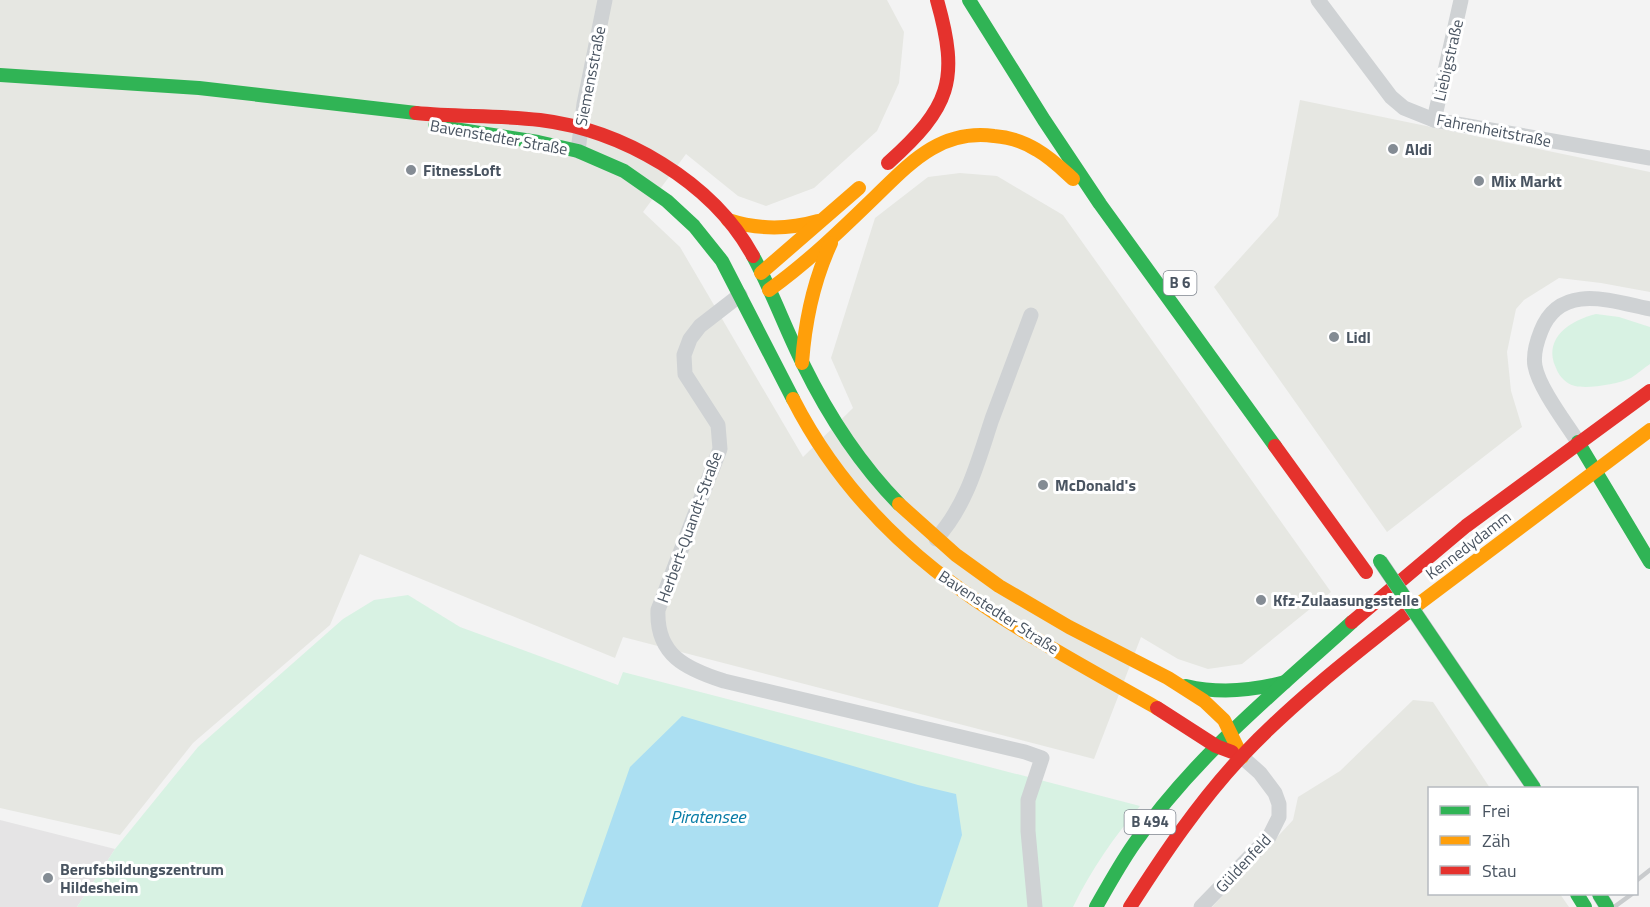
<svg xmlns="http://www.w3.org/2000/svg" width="1650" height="907" viewBox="0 0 1650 907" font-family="'Titillium Web',sans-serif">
  <rect width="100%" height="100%" fill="#f3f3f3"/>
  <g fill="#e6e7e2">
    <path d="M0,0H887L904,32L899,83L877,131L814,188L766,206L738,196L686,154L643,212L680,247L803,457L853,408L831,358L875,218L928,177L960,173L997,176L1063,215L1331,592L1242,664L1208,669L1178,659L1141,637L1094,759L623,637L615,658L360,554L330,625L193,743L120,835L0,808Z"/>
    <path d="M1300,100L1650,172V292L1601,283L1559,278L1524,300L1516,309L1507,352L1511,391L1522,427L1387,532L1214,287L1278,216Z"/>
    <path d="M1413,700L1433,702L1490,788H1430V894H1560L1569,907H1212L1293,820L1298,797L1340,771Z"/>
  </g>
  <path fill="#e5e4e5" d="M0,820L115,849L77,907H0Z"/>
  <g fill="#d8f2e3">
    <path d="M1596,314L1619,317L1650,327V364C1644,368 1637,374 1631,378C1618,384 1589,389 1575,386C1566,384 1559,376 1556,368C1542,338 1571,320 1596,314Z"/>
    <path d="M408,595L460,627L618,685L623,672L1140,806C1114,837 1091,870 1073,907H77L115,849L198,747L343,619L374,600Z"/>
  </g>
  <path fill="#abdff2" d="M682,716L918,785L956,794L962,835L938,907H581L630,767Z"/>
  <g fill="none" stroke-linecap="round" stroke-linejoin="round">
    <g stroke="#cfd2d4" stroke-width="15">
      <path d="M1318,0L1391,97L1404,108L1434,120L1650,158"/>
      <path d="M1434,120L1461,0"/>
      <path d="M578,151L584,104L605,0"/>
      <path d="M740,295L700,326L690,339L684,355L685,374L718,425L720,449L658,610C656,655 686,669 724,681L1025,752L1042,758L1028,800V831L1035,907"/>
      <path d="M1578,442C1566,423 1539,388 1535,366C1533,355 1537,341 1541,331C1560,282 1611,301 1650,309"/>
      <path d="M936,539C967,505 978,461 992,419C1005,384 1018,349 1031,315"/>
      <path d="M1201,907L1269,837L1279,817V804L1275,793L1260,773L1242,757"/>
    </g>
    <g stroke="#30b455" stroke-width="14">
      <path d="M969,0L1044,120L1100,204L1275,446"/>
      <path d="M0,75L199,88L416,113"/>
      <path d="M435,126L538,142L578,151L624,171L667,201L694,226L722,261L793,399"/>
      <path d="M753,256C772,291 785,328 803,364C828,415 859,463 899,504"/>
      <path d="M1578,442L1650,562"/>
      <path d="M1186,686C1220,694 1252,691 1285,682"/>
      <path d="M1577,894L1585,907"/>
      <path d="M1096,907C1108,886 1120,864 1134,844C1193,758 1275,692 1352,622"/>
    </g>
    <g stroke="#ff9f0a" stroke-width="14">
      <path d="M728,220C759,230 787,230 818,221"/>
      <path d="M761,273L859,188"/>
      <path d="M769,290C808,262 842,229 876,196C911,162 941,129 994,136C1009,137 1024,142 1037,150C1051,158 1062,169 1073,179"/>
      <path d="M802,363C805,321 813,282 831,243"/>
      <path d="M793,399C874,558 1009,624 1157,708"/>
      <path d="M899,504L956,555L999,586L1069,627L1168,678L1204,701L1224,720L1242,757"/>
      <path d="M1408,612L1650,430"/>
    </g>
    <g stroke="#e5322d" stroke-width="14">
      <path d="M416,113C457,117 499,115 540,120C622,130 712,181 753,256"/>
      <path d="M888,163C950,107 960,81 937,0"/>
      <path d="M1275,446L1366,572"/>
      <path d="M1352,622L1466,526L1650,391"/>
      <path d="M1157,708L1216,746L1232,752"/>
      <path d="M1130,907C1164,854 1199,802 1242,756C1292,703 1351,657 1408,612"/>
    </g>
    <g stroke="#c9cbcd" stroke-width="4.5">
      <path d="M1636,881L1650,870"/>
      <path d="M1614,907L1632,894"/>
    </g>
    <g stroke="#b8bcc3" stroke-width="15" stroke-linecap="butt">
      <g id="fast-bridge">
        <path d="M1380,561L1534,788"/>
        <path d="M1599,894L1607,907"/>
      </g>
    </g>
    <use href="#fast-bridge" stroke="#30b455" stroke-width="14"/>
  </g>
  <g fill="#848c94" stroke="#fff" stroke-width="2">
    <circle cx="1393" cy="149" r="6"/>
    <circle cx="411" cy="170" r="6"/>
    <circle cx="1479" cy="181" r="6"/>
    <circle cx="1334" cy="337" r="6"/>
    <circle cx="1043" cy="485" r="6"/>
    <circle cx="1261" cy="600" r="6"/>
    <circle cx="48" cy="878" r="6"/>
  </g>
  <g text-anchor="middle" stroke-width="6" stroke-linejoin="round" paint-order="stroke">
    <g fill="#fff" stroke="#808790" stroke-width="1.5">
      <rect x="1163.5" y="271" width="33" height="24" rx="4.5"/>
      <rect x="1124.5" y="810" width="51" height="24" rx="4.5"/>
    </g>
    <g font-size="15" font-weight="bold" fill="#495461">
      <text x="1180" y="288">B 6</text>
      <text x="1150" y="827">B 494</text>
    </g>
    <g font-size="16" fill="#495461" stroke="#fff">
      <text transform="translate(1448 60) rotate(-77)" y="6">Liebigstraße</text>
      <text transform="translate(590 76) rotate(-79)" y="6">Siemensstraße</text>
      <text transform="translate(1494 130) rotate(11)" y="6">Fahrenheitstraße</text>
      <text transform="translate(499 137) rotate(10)" y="6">Bavenstedter Straße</text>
      <text transform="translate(689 527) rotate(-70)" y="6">Herbert-Quandt-Straße</text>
      <text transform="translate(1468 545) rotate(-37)" y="6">Kennedydamm</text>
      <text transform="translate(999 612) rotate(33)" y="6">Bavenstedter Straße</text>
      <text transform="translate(1243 863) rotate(-47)" y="6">Güldenfeld</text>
    </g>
    <g font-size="16" font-weight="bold" fill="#495461" stroke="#fff" text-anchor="start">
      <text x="1405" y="155">Aldi</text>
      <text x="423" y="176">FitnessLoft</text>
      <text x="1491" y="187">Mix Markt</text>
      <text x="1346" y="343">Lidl</text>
      <text x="1055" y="491">McDonald's</text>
      <text x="1273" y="606">Kfz-Zulaasungsstelle</text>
      <text x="60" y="875">Berufsbildungszentrum<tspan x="60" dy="18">Hildesheim</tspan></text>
    </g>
    <g font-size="18" font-style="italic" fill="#077ca6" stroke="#fff">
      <text x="708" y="823">Piratensee</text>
    </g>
  </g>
  <rect x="1428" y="787" width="210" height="108" fill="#ffffff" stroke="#b6bbc0" stroke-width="1.5"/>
  <rect x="1440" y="806" width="30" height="9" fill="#30b455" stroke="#b6bbc0" stroke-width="1.5"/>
  <text x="1482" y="817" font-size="18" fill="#495461">Frei</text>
  <rect x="1440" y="836" width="30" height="9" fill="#ff9f0a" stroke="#b6bbc0" stroke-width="1.5"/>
  <text x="1482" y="847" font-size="18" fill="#495461">Zäh</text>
  <rect x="1440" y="866" width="30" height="9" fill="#e5322d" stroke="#b6bbc0" stroke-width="1.5"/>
  <text x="1482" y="877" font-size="18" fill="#495461">Stau</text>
</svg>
